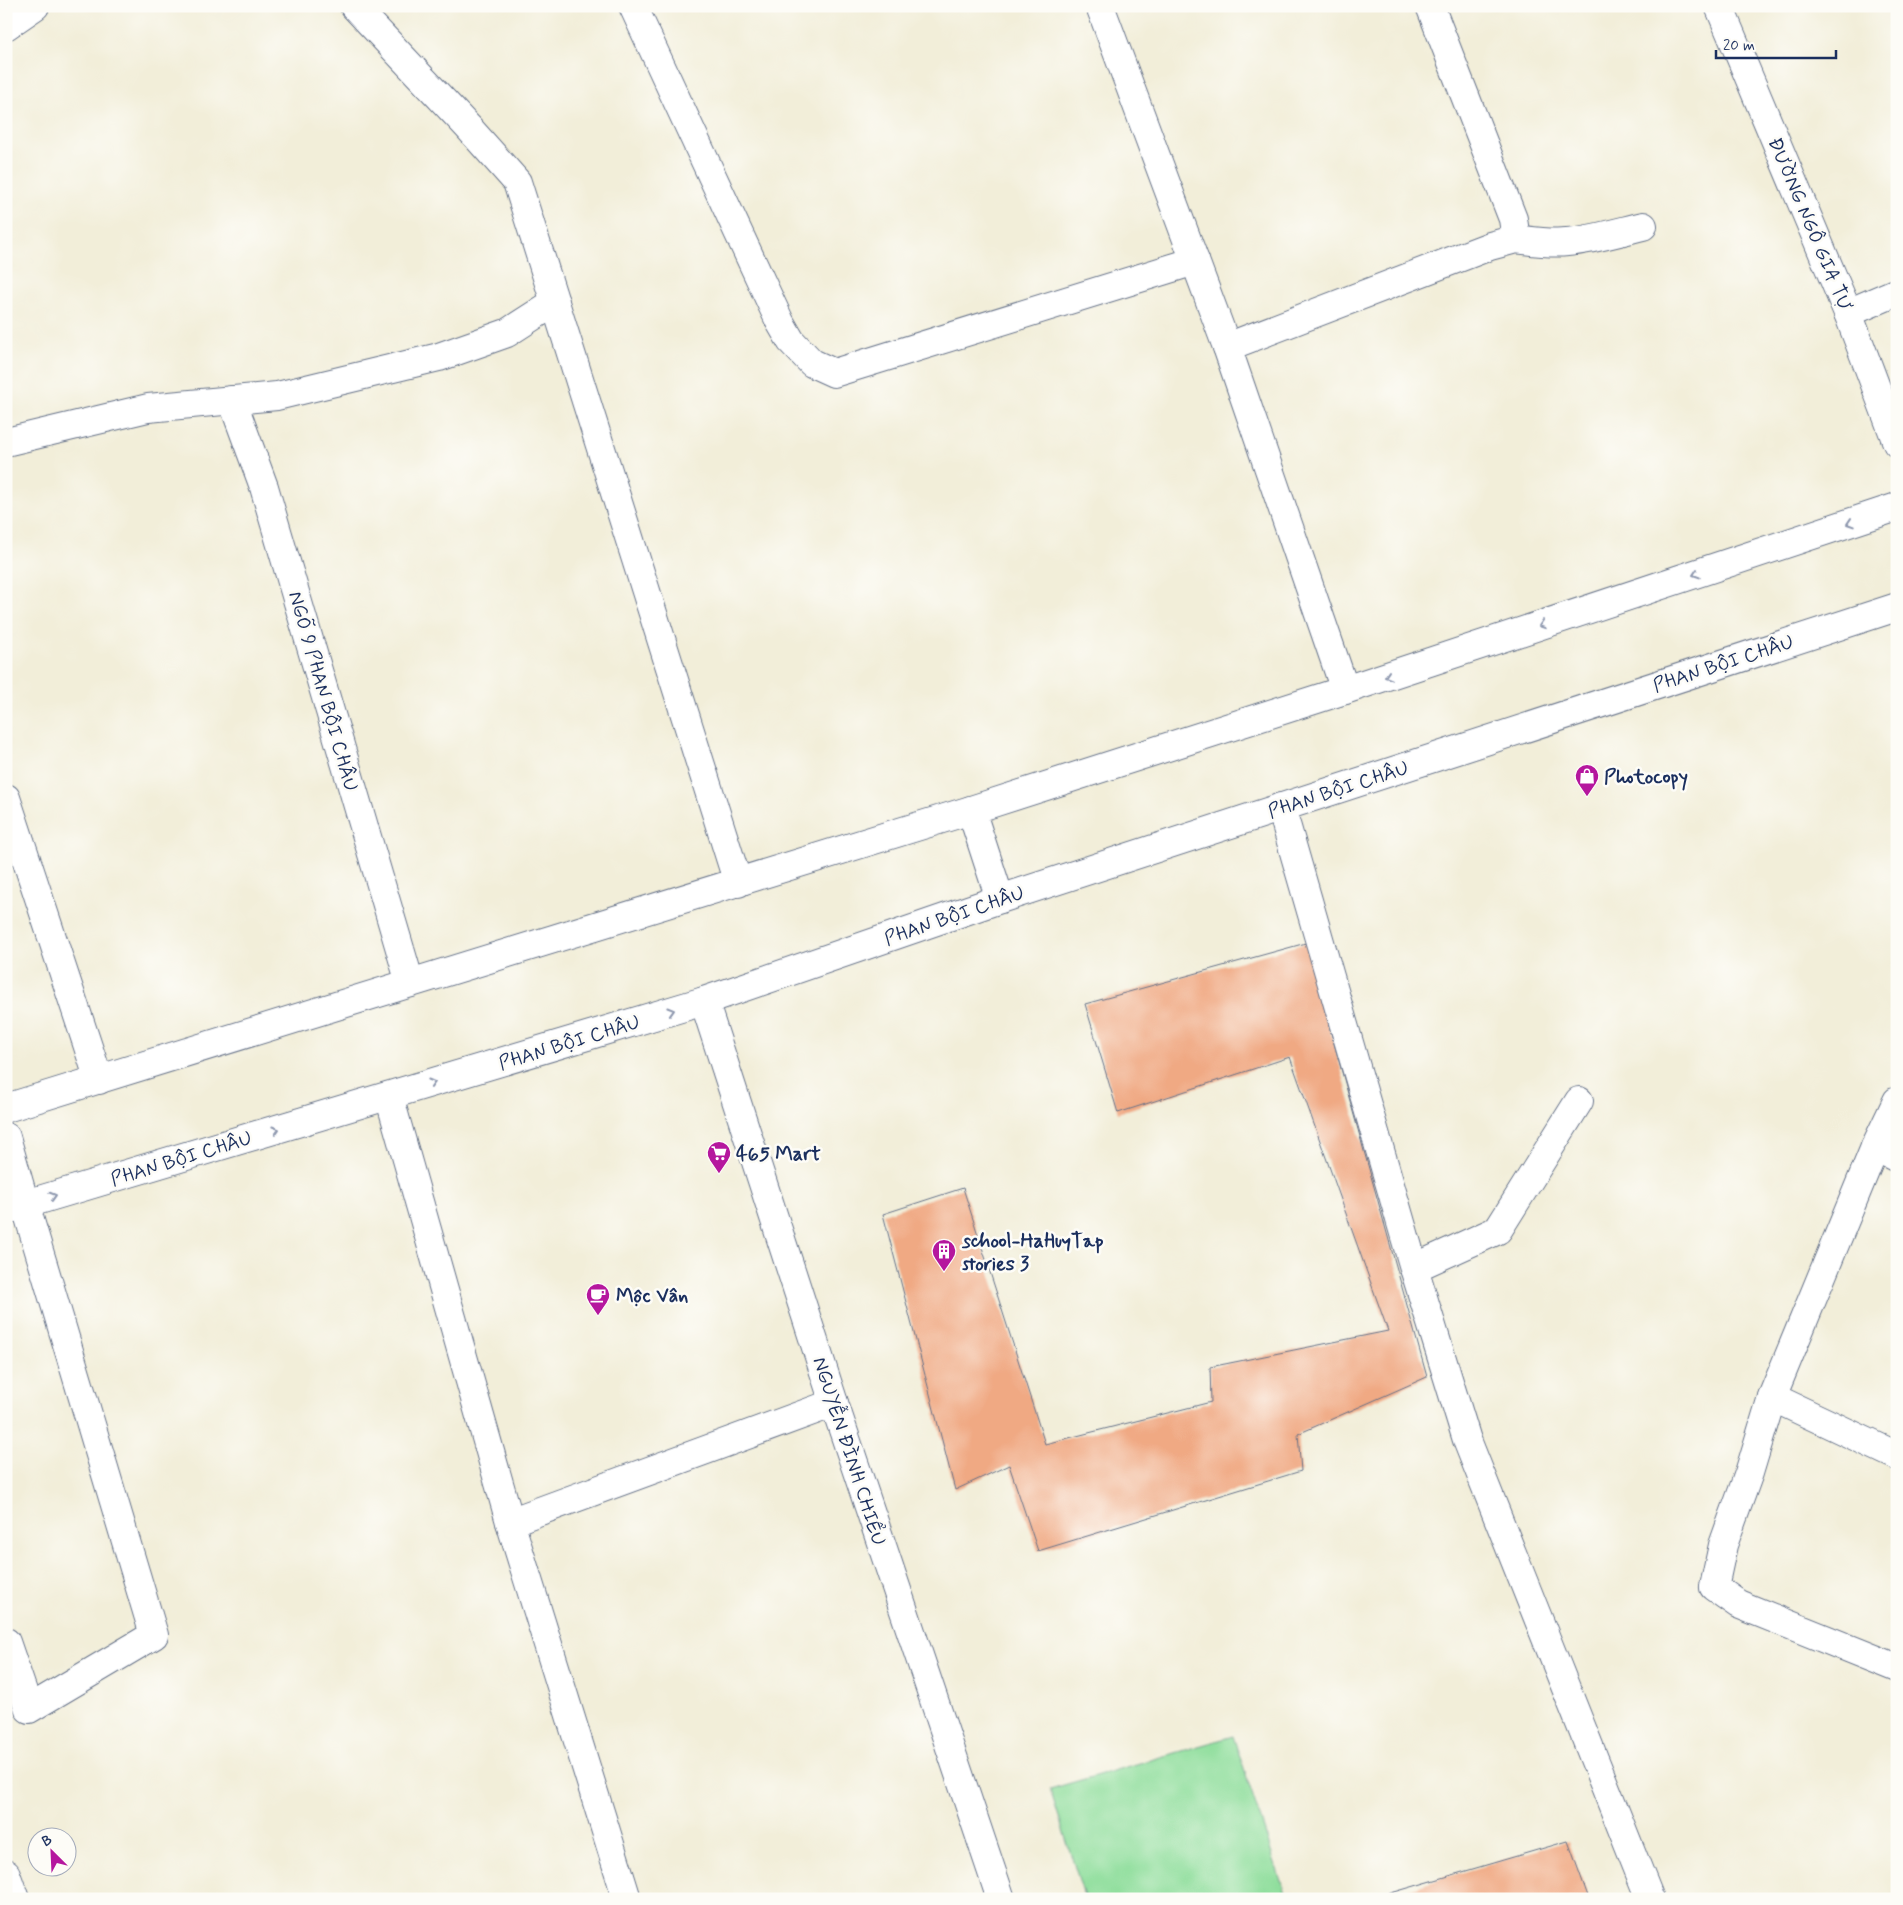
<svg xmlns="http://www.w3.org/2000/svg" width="1903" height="1905" viewBox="0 0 1903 1905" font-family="Mynerve,sans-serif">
  <rect width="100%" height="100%" fill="#fdfcf7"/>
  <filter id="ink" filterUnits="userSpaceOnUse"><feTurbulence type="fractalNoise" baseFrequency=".02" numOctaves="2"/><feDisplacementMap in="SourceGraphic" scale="10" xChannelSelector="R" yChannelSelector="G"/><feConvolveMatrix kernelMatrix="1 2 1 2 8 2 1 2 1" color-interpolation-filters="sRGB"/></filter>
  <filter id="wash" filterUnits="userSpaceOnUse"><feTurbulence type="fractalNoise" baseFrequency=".0096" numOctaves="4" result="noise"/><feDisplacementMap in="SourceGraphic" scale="20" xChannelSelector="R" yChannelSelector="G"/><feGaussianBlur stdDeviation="1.12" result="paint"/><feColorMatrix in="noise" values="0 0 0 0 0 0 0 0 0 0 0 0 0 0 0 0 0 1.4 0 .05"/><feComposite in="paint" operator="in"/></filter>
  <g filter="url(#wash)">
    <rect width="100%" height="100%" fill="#f2eed9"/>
    <path fill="#8fde9c" stroke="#55867d" d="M1233,1736L1287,1899H1085L1050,1789Z"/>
    <g id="blocks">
      <g fill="#f0a983">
        <path d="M1306,943L1427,1377L1298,1434L1301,1471L1038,1551L1009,1465L955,1490L883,1214L963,1188L1045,1444L1211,1402L1210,1367L1388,1331L1290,1057L1118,1113L1085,1004Z"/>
        <path d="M1568,1841L1589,1899H1374V1898Z"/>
      </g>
    </g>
  </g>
  <g filter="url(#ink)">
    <use href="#blocks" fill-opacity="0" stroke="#667289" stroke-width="1"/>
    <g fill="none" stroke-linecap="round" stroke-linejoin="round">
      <g stroke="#667289" stroke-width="30">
        <g id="minor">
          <path d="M354,6L468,127L517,182L738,883"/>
          <path d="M633,6L780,322L791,341L812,363L834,373L1195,261"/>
          <path d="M1100,6L1227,347L1345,690"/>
          <path d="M1719,6L1848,313L1897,443"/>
          <path d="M6,26L35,6"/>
          <path d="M1516,239C1533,241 1550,244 1567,242C1592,240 1618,232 1643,226"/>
          <path d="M1848,313L1897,292"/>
          <path d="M1227,347L1490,246L1516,239L1513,219L1430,6"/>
          <path d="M232,400L264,487L410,983"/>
          <path d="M6,442L148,408L277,396L439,357L507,333L555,302"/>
          <path d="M6,798L99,1080"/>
          <path d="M1281,807L1414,1268"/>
          <path d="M704,1001L834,1403L1001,1899"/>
          <path d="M389,1096L510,1522L627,1899"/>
          <path d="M1579,1101L1498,1230L1414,1268L1467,1440L1650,1899"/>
          <path d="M1897,1101L1875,1147L1772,1397L1749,1473L1723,1545L1714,1587L1738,1604L1897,1668"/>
          <path d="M1875,1147L1897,1158"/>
          <path d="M1772,1397L1897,1456"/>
          <path d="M510,1522L834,1403"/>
          <path d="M6,1642L29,1709L154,1635L25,1204"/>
          <path d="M6,1874L15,1899"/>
        </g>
      </g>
      <g stroke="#667289" stroke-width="30">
        <g id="major">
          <path d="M971,810L1000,899"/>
          <path d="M6,1108L971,810L1345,690L1897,507"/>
          <path d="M6,1137L25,1204"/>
          <path d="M6,1210L704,1001L1000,899L1897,607"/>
        </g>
      </g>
      <use href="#minor" stroke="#fff" stroke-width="28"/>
      <use href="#major" stroke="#fff" stroke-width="28"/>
    </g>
    <defs><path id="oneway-chevron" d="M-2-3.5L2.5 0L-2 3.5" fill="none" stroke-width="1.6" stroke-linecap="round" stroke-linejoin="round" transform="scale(1.25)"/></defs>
    <g stroke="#8d97ae">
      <use href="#oneway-chevron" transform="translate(1850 523) rotate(162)"/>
      <use href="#oneway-chevron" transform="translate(1696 574) rotate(162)"/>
      <use href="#oneway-chevron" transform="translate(1542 625) rotate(162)"/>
      <use href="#oneway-chevron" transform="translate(1388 676) rotate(162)"/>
      <use href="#oneway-chevron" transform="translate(671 1011) rotate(-17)"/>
      <use href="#oneway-chevron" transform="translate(432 1083) rotate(-17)"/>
      <use href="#oneway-chevron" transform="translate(276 1130) rotate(-17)"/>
      <use href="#oneway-chevron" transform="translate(53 1196) rotate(-17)"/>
    </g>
  </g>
  <defs>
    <g id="shop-pin" transform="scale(1.25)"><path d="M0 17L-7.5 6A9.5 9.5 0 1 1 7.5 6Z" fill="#b5179e" stroke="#fdfcf7"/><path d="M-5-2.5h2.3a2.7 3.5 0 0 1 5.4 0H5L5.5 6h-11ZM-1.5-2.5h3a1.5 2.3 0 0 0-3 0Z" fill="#fff"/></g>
    <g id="supermarket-pin" transform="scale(1.25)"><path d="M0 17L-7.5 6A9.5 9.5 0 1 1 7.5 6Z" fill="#b5179e" stroke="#fdfcf7"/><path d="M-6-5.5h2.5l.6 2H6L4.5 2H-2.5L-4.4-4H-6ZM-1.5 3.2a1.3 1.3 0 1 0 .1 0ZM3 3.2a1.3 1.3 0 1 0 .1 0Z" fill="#fff"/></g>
    <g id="building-pin" transform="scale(1.25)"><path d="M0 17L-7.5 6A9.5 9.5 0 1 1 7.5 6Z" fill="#b5179e" stroke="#fdfcf7"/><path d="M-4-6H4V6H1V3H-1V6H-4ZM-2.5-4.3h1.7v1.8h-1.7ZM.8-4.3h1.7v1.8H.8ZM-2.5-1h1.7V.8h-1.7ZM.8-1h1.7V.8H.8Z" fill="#fff"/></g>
    <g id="cafe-pin" transform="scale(1.25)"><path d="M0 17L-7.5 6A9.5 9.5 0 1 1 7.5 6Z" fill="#b5179e" stroke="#fdfcf7"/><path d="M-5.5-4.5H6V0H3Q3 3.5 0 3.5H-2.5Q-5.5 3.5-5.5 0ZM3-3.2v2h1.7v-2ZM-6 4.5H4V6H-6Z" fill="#fff"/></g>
  </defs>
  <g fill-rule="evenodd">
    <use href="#shop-pin" x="1587" y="776"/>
    <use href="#supermarket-pin" x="719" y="1153"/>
    <use href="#building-pin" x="944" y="1251"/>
    <use href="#cafe-pin" x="598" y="1295"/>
  </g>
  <g text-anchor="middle" stroke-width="5" stroke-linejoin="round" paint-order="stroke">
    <g font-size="20" fill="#1b2f5e" stroke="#fdfcf7">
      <text transform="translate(1811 224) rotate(67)" y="7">ĐƯỜNG NGÔ GIA TỰ</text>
      <text transform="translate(1723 663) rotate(-18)" y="7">PHAN BỘI CHÂU</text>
      <text transform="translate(324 691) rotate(74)" y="7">NGÕ 9 PHAN BỘI CHÂU</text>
      <text transform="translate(1338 789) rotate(-18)" y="7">PHAN BỘI CHÂU</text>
      <text transform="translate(954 915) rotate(-19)" y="7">PHAN BỘI CHÂU</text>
      <text transform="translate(569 1042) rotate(-17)" y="7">PHAN BỘI CHÂU</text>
      <text transform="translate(181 1158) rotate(-17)" y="7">PHAN BỘI CHÂU</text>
      <text transform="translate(850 1451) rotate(72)" y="7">NGUYỄN ĐÌNH CHIỂU</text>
    </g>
    <g font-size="20" font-weight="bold" fill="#1b2f5e" stroke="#fdfcf7" text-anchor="start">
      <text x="1604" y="783">Photocopy</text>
      <text x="736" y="1160">465 Mart</text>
      <text x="962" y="1247">school-HaHuyTap<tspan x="962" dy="23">stories 3</tspan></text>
      <text x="616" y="1302">Mộc Vân</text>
    </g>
  </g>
  <rect width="1903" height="1905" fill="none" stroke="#fdfcf7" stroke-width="25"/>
  <g transform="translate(52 1852) rotate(336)"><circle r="24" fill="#fdfcf7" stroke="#a3aaba"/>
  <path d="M0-4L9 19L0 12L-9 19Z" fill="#b5179e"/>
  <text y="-8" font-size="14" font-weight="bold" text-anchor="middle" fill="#1b2f5e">B</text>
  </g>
  <path d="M1716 50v8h120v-8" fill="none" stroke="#1b2f5e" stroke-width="2.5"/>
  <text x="1723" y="50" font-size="15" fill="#1b2f5e" stroke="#fdfcf7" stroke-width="4" paint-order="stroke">20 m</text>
</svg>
